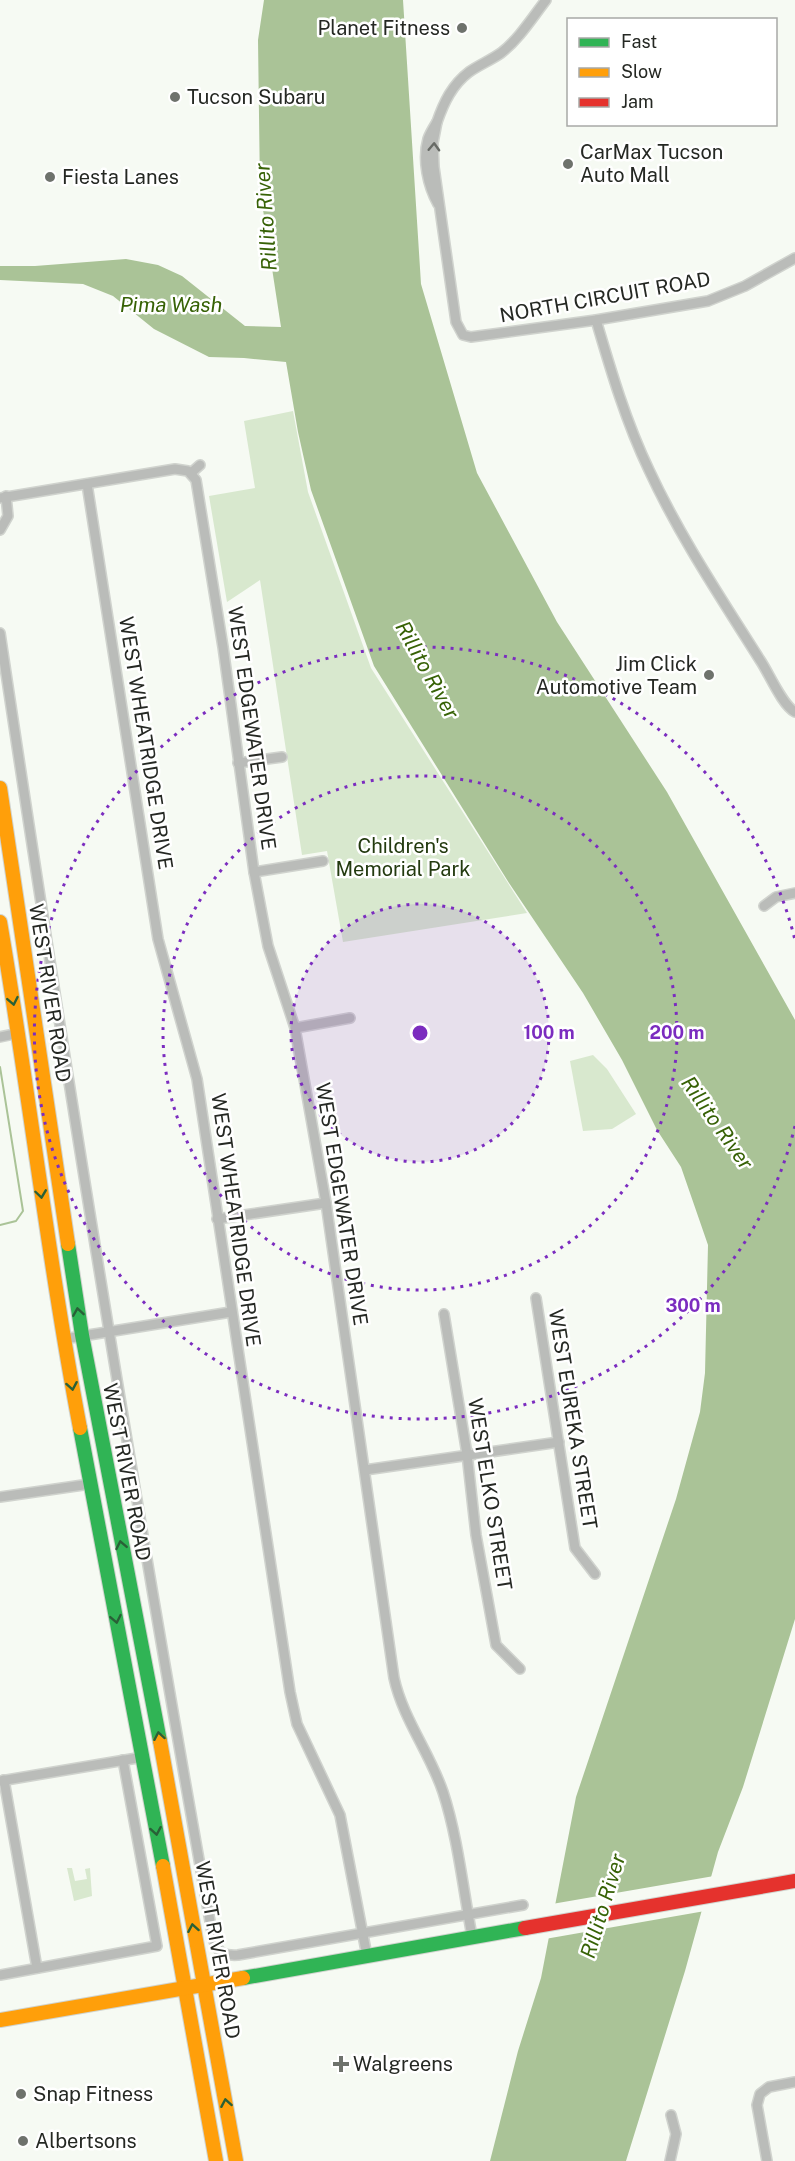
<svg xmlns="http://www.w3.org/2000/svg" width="795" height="2161" viewBox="0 0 795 2161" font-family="'Public Sans',sans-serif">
  <rect width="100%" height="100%" fill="#f6faf3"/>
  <g fill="#d8e8ce">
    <path d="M293,411L308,492L371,668L527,913L343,942L327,851L302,855L260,580L227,602L209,496L255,488L244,421Z"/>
    <path d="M593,1055L607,1069L636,1114L612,1129L583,1131L570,1061Z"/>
    <path d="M67,1868H72L75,1881L87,1879L85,1869L90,1868L92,1896L74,1901Z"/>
  </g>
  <path fill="#aac397" d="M264,0H403L421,284L477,473L557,622L667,792L795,1020V1619L743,1787L718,1852L685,1971L626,2161H490L518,2051L541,1978L576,1797L676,1499L700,1412L705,1373L708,1245L681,1167L657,1130L622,1060L583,993L509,883L374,666L311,490L298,432L286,362L244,358L209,357L154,329L113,296L83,284L0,280V266H35L126,259L158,265L182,276L245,326L281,327L260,190L258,40Z"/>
  <path fill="#f6faf3" d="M714,1876L705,1911L545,1939L552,1904Z"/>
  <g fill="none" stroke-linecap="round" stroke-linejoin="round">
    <path stroke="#aac397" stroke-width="2" d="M0,1067L23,1211L16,1221L0,1225"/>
    <g stroke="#d0d3ce" stroke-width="12">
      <g id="street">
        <path d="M437,122C444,102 452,85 469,72C479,65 491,60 501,53C519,39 532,18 546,0"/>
        <path d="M438,204C428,186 422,160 428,139C430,133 434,127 437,122L433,143L434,167L456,322L463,335L471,337L596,320L708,301L745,286L795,258"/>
        <path d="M596,320C611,371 626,422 649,470C680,537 721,598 760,660C769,673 782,705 795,712"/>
        <path d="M191,473L200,465"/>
        <path d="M87,484L158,939L197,1079L290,1692L297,1724L340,1815L367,1956"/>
        <path d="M0,498L175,469L188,471L196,480L223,647L254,872L268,946L295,1028L326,1203L394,1678C403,1719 430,1753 443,1792C458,1838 463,1889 472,1936"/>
        <path d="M0,530L8,516L6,496"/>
        <path d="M0,633C65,1068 135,1504 213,1938C217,1952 223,1956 238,1955L523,1905"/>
        <path d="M238,763L282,757"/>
        <path d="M254,872L323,861"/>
        <path d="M764,906L776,897L795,893"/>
        <path d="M295,1028L350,1018"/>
        <path d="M0,1037L19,1033"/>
        <path d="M217,1219L326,1203"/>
        <path d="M536,1298L575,1548L595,1574"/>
        <path d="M444,1314L467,1454L476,1535L496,1645L520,1669"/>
        <path d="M64,1339L231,1312"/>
        <path d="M365,1470L559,1442"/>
        <path d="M0,1497L90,1484"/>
        <path d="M4,1780L37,1968"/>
        <path d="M0,1781L143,1757"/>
        <path d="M0,1975L157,1946L123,1760"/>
        <path d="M670,2161L676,2134L671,2115"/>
        <path d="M767,2161L757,2105L760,2094L769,2087L795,2082"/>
      </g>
    </g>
    <g stroke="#d0d3ce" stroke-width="16">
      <g id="fast">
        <path d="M68,1244L82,1335L160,1741"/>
        <path d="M80,1428L163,1866"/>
        <path d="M243,1978L525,1928"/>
      </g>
    </g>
    <g stroke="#d0d3ce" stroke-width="16">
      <g id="slow">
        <path d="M0,788L68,1244"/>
        <path d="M0,922C29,1090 48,1260 80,1428"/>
        <path d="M160,1741L236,2161"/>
        <path d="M163,1866L216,2161"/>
        <path d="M0,2020L243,1978"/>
      </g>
    </g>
    <g stroke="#d0d3ce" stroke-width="16">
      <path id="jam" d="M525,1928L795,1881"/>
    </g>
    <use href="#street" stroke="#babcb9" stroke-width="9"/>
    <use href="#fast" stroke="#30b455" stroke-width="14"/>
    <use href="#slow" stroke="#ff9f0a" stroke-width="14"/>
    <use href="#jam" stroke="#e5322d" stroke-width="14"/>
  </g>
  <defs><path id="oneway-chevron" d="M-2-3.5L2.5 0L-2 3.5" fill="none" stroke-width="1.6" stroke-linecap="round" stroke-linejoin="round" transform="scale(1.5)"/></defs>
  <use stroke="#686b66" href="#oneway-chevron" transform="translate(434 147) rotate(-88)"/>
  <g stroke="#296037">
    <use href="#oneway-chevron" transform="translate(13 1001) rotate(79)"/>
    <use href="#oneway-chevron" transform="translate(41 1194) rotate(82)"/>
    <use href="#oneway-chevron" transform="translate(78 1312) rotate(-99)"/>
    <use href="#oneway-chevron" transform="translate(72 1386) rotate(80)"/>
    <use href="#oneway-chevron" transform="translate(121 1545) rotate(-101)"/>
    <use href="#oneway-chevron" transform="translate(116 1619) rotate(79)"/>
    <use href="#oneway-chevron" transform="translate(159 1736) rotate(-100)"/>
    <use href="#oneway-chevron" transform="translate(156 1831) rotate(80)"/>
    <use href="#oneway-chevron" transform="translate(193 1928) rotate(-100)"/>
    <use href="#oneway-chevron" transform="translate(226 2103) rotate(-100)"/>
  </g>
  <circle cx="420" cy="1033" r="129" fill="#7b2cbf" fill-opacity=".12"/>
  <g fill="none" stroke="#7b2cbf" stroke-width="3" stroke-dasharray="3 6">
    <circle cx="420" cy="1033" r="129"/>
    <circle cx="420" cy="1033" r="257"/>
    <path d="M795 1126A386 386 0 1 1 795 940"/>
  </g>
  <g fill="#6e726c" stroke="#fff" stroke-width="2">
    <circle cx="462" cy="28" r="6"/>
    <circle cx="175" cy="97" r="6"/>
    <circle cx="568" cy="164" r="6"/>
    <circle cx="50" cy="177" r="6"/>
    <circle cx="709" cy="675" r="6"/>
    <path d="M338 2055h6v6h6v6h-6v6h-6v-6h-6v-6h6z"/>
    <circle cx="21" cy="2094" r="6"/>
    <circle cx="23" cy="2141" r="6"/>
  </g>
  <g text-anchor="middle" stroke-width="5" stroke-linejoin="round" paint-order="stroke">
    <g font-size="20" fill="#252823" stroke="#fff" text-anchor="start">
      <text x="450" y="35" text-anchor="end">Planet Fitness</text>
      <text x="187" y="104">Tucson Subaru</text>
      <text x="580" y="159">CarMax Tucson<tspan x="580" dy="23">Auto Mall</tspan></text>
      <text x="62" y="184">Fiesta Lanes</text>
      <text x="697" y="671" text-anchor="end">Jim Click<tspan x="697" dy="23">Automotive Team</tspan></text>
      <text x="353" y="2071">Walgreens</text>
      <text x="33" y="2101">Snap Fitness</text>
      <text x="35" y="2148">Albertsons</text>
    </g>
    <g font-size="20" fill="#252823" stroke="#fff">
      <text transform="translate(605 297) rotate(-10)" y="7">NORTH CIRCUIT ROAD</text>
      <text transform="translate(252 728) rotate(82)" y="7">WEST EDGEWATER DRIVE</text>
      <text transform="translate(146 743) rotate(81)" y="7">WEST WHEATRIDGE DRIVE</text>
      <text transform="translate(50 993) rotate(81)" y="7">WEST RIVER ROAD</text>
      <text transform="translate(342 1204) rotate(81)" y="7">WEST EDGEWATER DRIVE</text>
      <text transform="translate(236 1220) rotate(82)" y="7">WEST WHEATRIDGE DRIVE</text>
      <text transform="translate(573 1419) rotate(81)" y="7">WEST EUREKA STREET</text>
      <text transform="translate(127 1472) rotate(79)" y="7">WEST RIVER ROAD</text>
      <text transform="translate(490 1494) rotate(81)" y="7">WEST ELKO STREET</text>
      <text transform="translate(218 1950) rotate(80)" y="7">WEST RIVER ROAD</text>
    </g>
    <g font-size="20" fill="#233a0f" stroke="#fff">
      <text x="403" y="853">Children's<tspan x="403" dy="23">Memorial Park</tspan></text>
    </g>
    <g font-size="21" font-style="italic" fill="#376206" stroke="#fff">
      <text transform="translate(266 217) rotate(-94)" y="7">Rillito River</text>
      <text x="171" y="312">Pima Wash</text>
      <text transform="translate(427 670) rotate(61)" y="7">Rillito River</text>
      <text transform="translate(717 1123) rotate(55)" y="7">Rillito River</text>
      <text transform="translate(603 1906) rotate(-73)" y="7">Rillito River</text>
    </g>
  </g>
  <circle cx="420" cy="1033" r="9" fill="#7b2cbf" stroke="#fff" stroke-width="3"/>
  <g font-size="18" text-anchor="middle" font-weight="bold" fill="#7b2cbf" stroke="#fff" stroke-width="5" stroke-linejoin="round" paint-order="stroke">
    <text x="549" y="1039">100 m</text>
    <text x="677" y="1039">200 m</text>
    <text x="693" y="1312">300 m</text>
  </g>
  <rect x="567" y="18" width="210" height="108" fill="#ffffff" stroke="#a8a9a7" stroke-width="1.5"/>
  <rect x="579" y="38" width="30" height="9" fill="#30b455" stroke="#a8a9a7" stroke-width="1.5"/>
  <text x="621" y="48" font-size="18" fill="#252823">Fast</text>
  <rect x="579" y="68" width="30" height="9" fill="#ff9f0a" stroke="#a8a9a7" stroke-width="1.5"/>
  <text x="621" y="78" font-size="18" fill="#252823">Slow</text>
  <rect x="579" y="98" width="30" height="9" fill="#e5322d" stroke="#a8a9a7" stroke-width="1.5"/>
  <text x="621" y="108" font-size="18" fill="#252823">Jam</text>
</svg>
